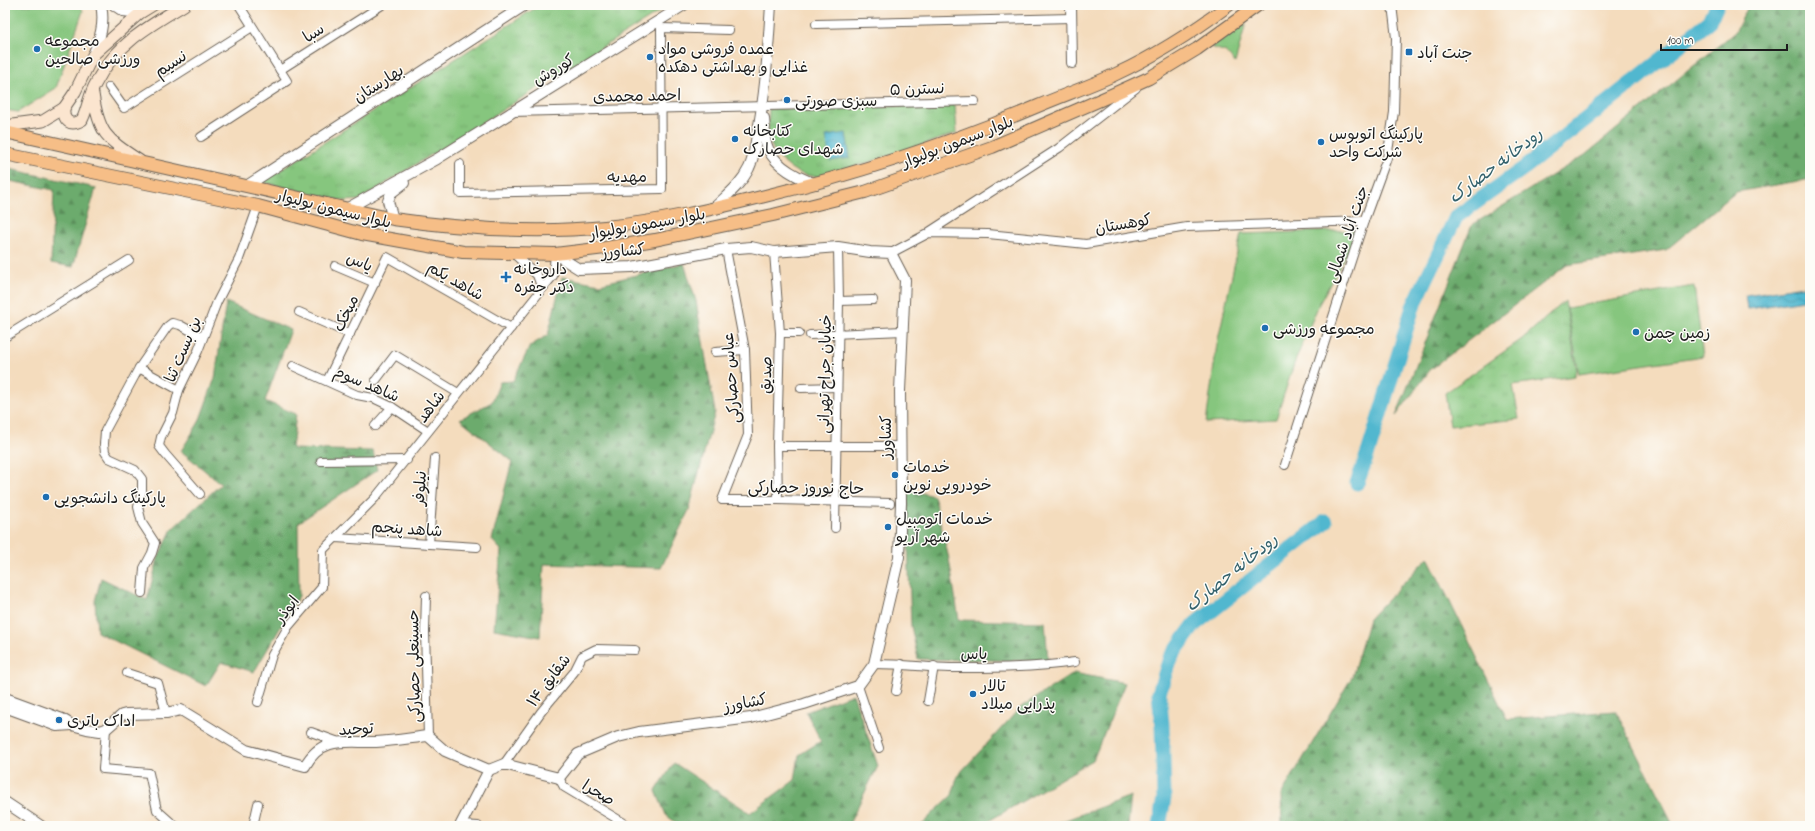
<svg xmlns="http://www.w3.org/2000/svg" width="1815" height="831" viewBox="0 0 1815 831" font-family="'Indie Flower','Playpen Sans Arabic',sans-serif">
  <defs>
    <pattern id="forest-firs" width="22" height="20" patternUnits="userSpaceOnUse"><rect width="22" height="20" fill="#6cab6d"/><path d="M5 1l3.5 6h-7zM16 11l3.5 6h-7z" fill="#588a59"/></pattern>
    <pattern id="park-tufts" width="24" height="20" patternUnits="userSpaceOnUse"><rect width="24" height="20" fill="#86c67e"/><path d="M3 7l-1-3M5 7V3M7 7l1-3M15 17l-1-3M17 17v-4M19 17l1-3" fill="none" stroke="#73aa6c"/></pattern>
    <pattern id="water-waves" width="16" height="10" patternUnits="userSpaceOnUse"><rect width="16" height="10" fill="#51b7cf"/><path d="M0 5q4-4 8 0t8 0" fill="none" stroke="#4294a7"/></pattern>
  </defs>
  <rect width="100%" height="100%" fill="#fdfcf7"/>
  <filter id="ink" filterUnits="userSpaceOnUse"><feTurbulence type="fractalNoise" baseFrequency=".025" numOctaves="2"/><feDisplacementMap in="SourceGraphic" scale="8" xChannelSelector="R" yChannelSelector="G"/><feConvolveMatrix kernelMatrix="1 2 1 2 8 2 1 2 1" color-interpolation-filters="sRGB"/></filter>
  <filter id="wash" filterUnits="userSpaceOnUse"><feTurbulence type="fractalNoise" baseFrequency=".012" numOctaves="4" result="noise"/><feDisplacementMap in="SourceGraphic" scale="16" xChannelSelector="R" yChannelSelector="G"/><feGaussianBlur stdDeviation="0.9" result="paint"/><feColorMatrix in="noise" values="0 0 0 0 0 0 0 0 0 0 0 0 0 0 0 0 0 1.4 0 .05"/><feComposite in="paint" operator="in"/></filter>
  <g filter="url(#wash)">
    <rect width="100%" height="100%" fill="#f4dcbd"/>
    <g fill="#86c67e" stroke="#51714d">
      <path d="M5,5H80L83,11L56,88L18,112L5,110Z"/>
      <path d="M1246,23L1235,63L1226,52L1211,47Z"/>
      <path d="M1360,230L1319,304L1294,364L1276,419L1206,423L1217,344L1241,234Z"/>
      <path d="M1694,286L1703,356L1579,374L1567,308Z"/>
    </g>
    <g fill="url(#forest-firs)" stroke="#446444">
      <path d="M1749,5H1810V179L1736,192L1666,250L1567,265L1430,370L1396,416L1472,225L1585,155L1735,32Z"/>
      <path d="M5,168L96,188L73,267L51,263L54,190L5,180Z"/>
      <path d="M684,263L696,301L715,412L689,510L661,568L544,564L540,637L494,629L501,550L492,540L512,461L460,419L492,402L500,382L513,381L530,346L548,335L562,277L600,284Z"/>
      <path d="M226,302L291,330L265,401L296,414L292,449L373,451L377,470L298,523L299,596L254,672L221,662L206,686L97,632L95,601L101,578L147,600L158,558L172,529L221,484L181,451L199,422L215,378Z"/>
      <path d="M906,489L934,496L949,559L959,620L1045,622L1048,661L918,659L911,626Z"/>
      <path d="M1428,557L1507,719L1616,711L1674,826H1282L1281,795L1352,677L1369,619Z"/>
      <path d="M1074,673L1125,683L1093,760L980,826H920L952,795L958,775L1021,707Z"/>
      <path d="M853,694L878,766L848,826H680L666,815L656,791L674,763L750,813L795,780L799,755L821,741L806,712Z"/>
      <path d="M1131,796L1128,826H1049Z"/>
    </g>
    <g fill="url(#park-tufts)" stroke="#51714d">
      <path d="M540,5H670L359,200L344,201L262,182Z"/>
      <path d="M955,105L957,133C922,145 887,157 852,167C839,171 824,178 811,176C794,174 776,159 770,142C767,133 769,119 769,109Z"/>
      <path d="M1565,301L1577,371L1575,372V376L1513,385L1519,419L1450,426L1445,393L1522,339Z"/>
    </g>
    <g fill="url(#water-waves)" stroke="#366a76">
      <path d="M846,133L850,158L830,161L826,136Z"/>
      <path d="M1810,285V299L1748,309L1746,295Z"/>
    </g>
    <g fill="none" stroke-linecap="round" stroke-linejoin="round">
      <g stroke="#51b7cf" stroke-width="15">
        <path d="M1357,483L1369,450L1413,307L1456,217L1524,168L1710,21L1717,5"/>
        <path d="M1159,826L1164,798L1162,724L1159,693L1170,658L1195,624L1325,522"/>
      </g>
    </g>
  </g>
  <g filter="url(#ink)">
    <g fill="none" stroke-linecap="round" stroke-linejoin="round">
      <g stroke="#685f54" stroke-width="10">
        <g id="minor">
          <path d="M816,24L1071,18"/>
          <path d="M280,70L382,5"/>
          <path d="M109,87L124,108L252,27"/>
          <path d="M511,112L975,101"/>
          <path d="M201,137L287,81L239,5"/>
          <path d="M460,164V193L662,189L661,28L729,30"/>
          <path d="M929,232L1059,148L1136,88"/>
          <path d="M726,249L745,350L748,435L722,500H778L890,503"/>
          <path d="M774,252L780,333L777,446L778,500"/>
          <path d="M513,253L537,275L542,289L553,276L555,254"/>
          <path d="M891,253L929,233L988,234L1086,244L1187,227L1364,221"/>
          <path d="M335,266L375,283"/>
          <path d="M839,301L873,300"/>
          <path d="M299,312L350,334"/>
          <path d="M780,333H799"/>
          <path d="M810,335L903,331"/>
          <path d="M5,337L129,260"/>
          <path d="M715,352L745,350"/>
          <path d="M293,366L357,395L373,398L392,407L428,431"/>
          <path d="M139,368L179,390"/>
          <path d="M376,380L395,355L458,393"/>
          <path d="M327,381L387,257L511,328"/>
          <path d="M801,388L837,387"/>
          <path d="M375,426L392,407"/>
          <path d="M777,446H900"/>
          <path d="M321,461L407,460"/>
          <path d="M1285,465L1364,221L1387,158L1394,112L1396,38L1392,5"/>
          <path d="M200,494L165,454L159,446L161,437L173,413L179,390L198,351L217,302L239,259L258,206"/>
          <path d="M835,528L839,301L838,247"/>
          <path d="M336,538L477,547"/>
          <path d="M429,544L435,458"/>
          <path d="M142,593L144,568L152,553L155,543L142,523L138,507L142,491V479L135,470L109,458L105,452L104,444L105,431L139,368L168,326L172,323L180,325L202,337"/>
          <path d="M426,596L425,631L428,736"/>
          <path d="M874,664C900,664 925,667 950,668C992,668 1034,668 1075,662"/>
          <path d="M127,673L158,683L166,713"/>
          <path d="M858,686L879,748"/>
          <path d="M896,691L901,664"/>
          <path d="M928,701L934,666"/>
          <path d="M258,702L272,655L288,627L322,587L323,550L375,498L542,289"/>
          <path d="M106,729L103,769L149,773L157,810L175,826"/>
          <path d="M311,732L336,741"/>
          <path d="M504,764L541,712L574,672L582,656L596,649L635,650"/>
          <path d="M559,778L564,787L629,826"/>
          <path d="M461,825L478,826"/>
          <path d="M253,826L258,804"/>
        </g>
      </g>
      <g stroke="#685f54" stroke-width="12">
        <g id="tertiary">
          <path d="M114,5L123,11L140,13"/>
          <path d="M1071,5L1072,63"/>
          <path d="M93,55C100,39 105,23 101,5"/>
          <path d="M764,118C765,126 764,135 766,143C772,165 796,177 816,184"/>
          <path d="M248,185L525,5"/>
          <path d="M348,208L437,159L684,5"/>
          <path d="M713,209C726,196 741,185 749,168C754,158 755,146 757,135C766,92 768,49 771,5"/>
          <path d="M393,219L388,201L391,193L404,183"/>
          <path d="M5,698L62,719L72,725L87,729L100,731L106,729L122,715L126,714L166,713L181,710L246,750L305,766C322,735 347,743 376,742C393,741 411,738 428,736L445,751L489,770"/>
          <path d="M5,707L57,726L72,725"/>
          <path d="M489,770L504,764L559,778L578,754L618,737L639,732L751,718L804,704L858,686L874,664L899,557L901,503L900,391L905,280L891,253L870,252L838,247L774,252L751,247L726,249L632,267L579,269L555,254"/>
          <path d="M5,802L41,826"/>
          <path d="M460,826L489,770"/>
        </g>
      </g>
      <g stroke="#685f54" stroke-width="13">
        <g id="secondary">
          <path d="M93,94C99,135 107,139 140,161"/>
          <path d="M64,108C63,121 70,127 82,120C88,108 89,94 96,83C114,46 150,25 184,5"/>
          <path d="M5,126L43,121L64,108L75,92L93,55L140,13L153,5"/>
        </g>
      </g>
      <g stroke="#685f54" stroke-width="14">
        <g id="primary">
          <path d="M5,132L393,219C463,229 534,234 605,227C659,222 713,209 765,196C860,173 948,144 1038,106C1064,95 1090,86 1116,74C1155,56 1194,31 1229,5"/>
          <path d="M5,154L258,206L362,234L463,252L555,254L605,248L655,240L773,215L865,192L992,147L1107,97L1149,78L1197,49L1258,5"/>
        </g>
      </g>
      <use href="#minor" stroke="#fff" stroke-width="8"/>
      <use href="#tertiary" stroke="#fff" stroke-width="10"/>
      <use href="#secondary" stroke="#fbe5cf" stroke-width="11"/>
      <use href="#primary" stroke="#f6be87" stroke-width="12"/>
    </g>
  </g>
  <g fill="#1f6fb2" stroke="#fdfcf7" stroke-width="1.5">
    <circle cx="37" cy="49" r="4"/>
    <rect x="1405" y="48" width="8" height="8" rx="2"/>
    <circle cx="650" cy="57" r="4"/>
    <circle cx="787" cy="100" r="4"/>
    <circle cx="735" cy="139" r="4"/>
    <circle cx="1321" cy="142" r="4"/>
    <path d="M504 271h4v4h4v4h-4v4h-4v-4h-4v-4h4z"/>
    <circle cx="1265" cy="328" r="4"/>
    <circle cx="1636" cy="332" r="4"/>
    <circle cx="895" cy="475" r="4"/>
    <circle cx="46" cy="497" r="4"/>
    <circle cx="888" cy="527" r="4"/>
    <circle cx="973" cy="694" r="4"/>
    <circle cx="59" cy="720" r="4"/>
  </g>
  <g text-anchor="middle" stroke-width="3" stroke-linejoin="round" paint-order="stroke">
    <g font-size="16" fill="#1c1c1c" stroke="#fdfcf7">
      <text transform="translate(313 32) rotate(-33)" y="6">سبا</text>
      <text transform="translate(170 63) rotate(-33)" y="6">نسیم</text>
      <text transform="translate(553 69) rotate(-31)" y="6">کوروش</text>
      <text transform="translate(378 83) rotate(-33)" y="6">بهارستان</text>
      <text transform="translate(917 88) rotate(-2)" y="6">نسترن ۵</text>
      <text transform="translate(637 95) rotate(-1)" y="6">احمد محمدی</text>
      <text transform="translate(957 141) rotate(-21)" y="6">بلوار سیمون بولیوار</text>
      <text transform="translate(627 176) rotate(-1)" y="6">مهدیه</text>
      <text transform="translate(334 208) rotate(14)" y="6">بلوار سیمون بولیوار</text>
      <text transform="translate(647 223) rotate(-10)" y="6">بلوار سیمون بولیوار</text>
      <text transform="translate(1123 223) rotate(-10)" y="6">کوهستان</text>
      <text transform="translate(1346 234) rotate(-71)" y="6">جنت آباد شمالی</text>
      <text transform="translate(623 250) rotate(-5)" y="6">کشاورز</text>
      <text transform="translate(360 261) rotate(23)" y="6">یاس</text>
      <text transform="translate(456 280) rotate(30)" y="6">شاهد یکم</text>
      <text transform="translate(345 313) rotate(-64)" y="6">میخک</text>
      <text transform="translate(182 349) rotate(-67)" y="6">بن بست ثنا</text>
      <text transform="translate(824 374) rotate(-89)" y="6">خیابان جراح تهرانی</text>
      <text transform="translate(765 375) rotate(-88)" y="6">صدیق</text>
      <text transform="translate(730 378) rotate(-94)" y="6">عباس حصارکی</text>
      <text transform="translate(367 383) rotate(23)" y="6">شاهد سوم</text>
      <text transform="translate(430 406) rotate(-53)" y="6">شاهد</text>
      <text transform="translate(885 437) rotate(-90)" y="6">کشاورز</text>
      <text transform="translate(806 487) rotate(1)" y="6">حاج نوروز حصارکی</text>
      <text transform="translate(419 488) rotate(-86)" y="6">نیلوفر</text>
      <text transform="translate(407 528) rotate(4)" y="6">شاهد پنجم</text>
      <text transform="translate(286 609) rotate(-52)" y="6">ابوذر</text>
      <text x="974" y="659">یاس</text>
      <text transform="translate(413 666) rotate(-91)" y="6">حسینعلی حصارکی</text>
      <text transform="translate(548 680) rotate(-53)" y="6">شقایق ۱۴</text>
      <text transform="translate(745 702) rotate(-11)" y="6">کشاورز</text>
      <text transform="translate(356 728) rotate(-3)" y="6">توحید</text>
      <text transform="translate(599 792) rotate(31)" y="6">صحرا</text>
    </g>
    <g font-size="16" fill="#1c1c1c" stroke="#fdfcf7" text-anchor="start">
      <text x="45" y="46">مجموعه<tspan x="45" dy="18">ورزشی صالحین</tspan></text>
      <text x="658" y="54">عمده فروشی مواد<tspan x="658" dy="18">غذایی و بهداشتی دهکده</tspan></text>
      <text x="1417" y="58">جنت آباد</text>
      <text x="795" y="106">سبزی صورتی</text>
      <text x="743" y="136">کتابخانه<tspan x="743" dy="18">شهدای حصارک</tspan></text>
      <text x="1329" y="139">پارکینگ اتوبوس<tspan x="1329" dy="18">شرکت واحد</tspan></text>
      <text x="514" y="274">داروخانه<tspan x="514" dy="18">دکتر جفره</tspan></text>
      <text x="1273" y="334">مجموعه ورزشی</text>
      <text x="1644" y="338">زمین چمن</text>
      <text x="903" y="472">خدمات<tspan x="903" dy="18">خودرویی نوین</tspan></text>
      <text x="54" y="503">پارکینگ دانشجویی</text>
      <text x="896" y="524">خدمات اتومبیل<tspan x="896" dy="18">شهر آریو</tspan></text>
      <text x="981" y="691">تالار<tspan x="981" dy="18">پذرایی میلاد</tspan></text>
      <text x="67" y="726">اداک باتری</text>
    </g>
    <g font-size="17" font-style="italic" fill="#34626d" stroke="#fdfcf7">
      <text transform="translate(1495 165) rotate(-37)" y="6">رودخانه حصارک</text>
      <text transform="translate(1231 572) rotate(-39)" y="6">رودخانه حصارک</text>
    </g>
  </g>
  <rect width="1815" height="831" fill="none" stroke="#fdfcf7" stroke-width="20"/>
  <path d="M1661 44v6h126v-6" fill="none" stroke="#1c1c1c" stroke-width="2"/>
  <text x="1667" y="44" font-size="12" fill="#1c1c1c" stroke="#fdfcf7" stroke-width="3" paint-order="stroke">100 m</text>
</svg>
